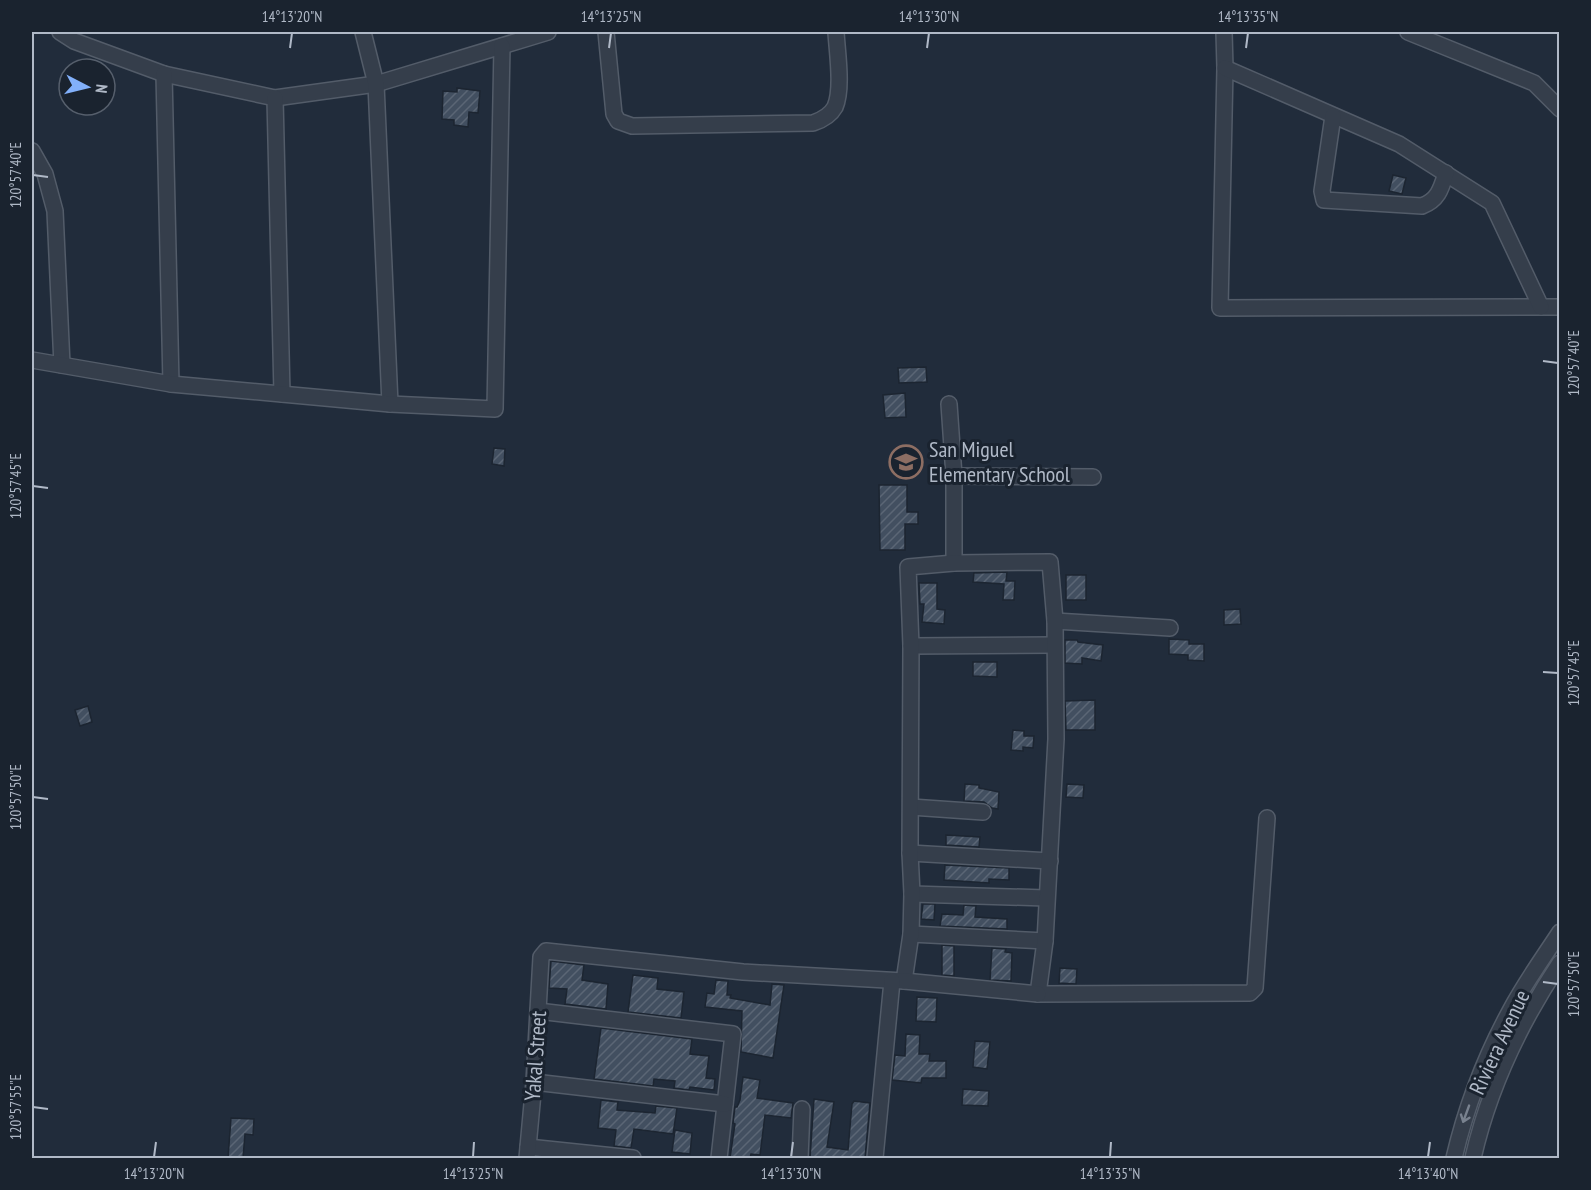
<svg xmlns="http://www.w3.org/2000/svg" width="1591" height="1190" viewBox="0 0 1591 1190" font-family="'PT Sans Narrow',sans-serif">
  <defs>
    <pattern id="building-hatch" width="6" height="6" patternUnits="userSpaceOnUse" patternTransform="scale(1.5)"><rect width="6" height="6" fill="#424f60"/><path d="M-1 1l2-2M0 6l6-6M5 7l2-2" fill="none" stroke="#5b6675"/></pattern>
  </defs>
  <rect width="100%" height="100%" fill="#212c3b"/>
  <g fill="url(#building-hatch)" stroke="#1c2531" stroke-width="1.5">
    <path d="M457,88L480,91L478,113L469,112L468,127L454,125V120L442,119L443,91L457,92Z"/>
    <path d="M1393,175L1406,178L1402,194L1389,191Z"/>
    <path d="M926,367L927,382L899,383L898,368Z"/>
    <path d="M905,393L906,417L885,418L883,395Z"/>
    <path d="M494,448L505,449L504,466L492,464Z"/>
    <path d="M879,485H907V512H918V524H905V550H880Z"/>
    <path d="M1007,572L1006,581H1015L1014,600H1003L1004,584L973,582L974,573Z"/>
    <rect x="1066" y="575" width="20" height="25"/>
    <path d="M919,583H937V609L945,610L944,624L922,622L924,604H920Z"/>
    <path d="M1240,609L1241,624L1224,625V610Z"/>
    <path d="M1169,639L1189,640V644H1204V661L1188,660V655L1169,654Z"/>
    <path d="M1065,640H1077L1078,642L1103,645L1101,661L1082,658V664L1065,663Z"/>
    <path d="M973,662H997V677L973,676Z"/>
    <path d="M1095,700V730H1066L1065,701Z"/>
    <path d="M88,706L92,722L80,726L75,710Z"/>
    <path d="M1013,730L1024,731V736H1034L1033,748L1023,747V751L1011,750Z"/>
    <path d="M965,784L979,785V788L999,792L998,809L992,808L984,802L964,801Z"/>
    <path d="M1067,784L1084,785L1083,798L1066,797Z"/>
    <path d="M946,835L980,837L979,847L946,845Z"/>
    <path d="M945,865L1009,868V880L989,879V883L944,880Z"/>
    <path d="M923,904H935L934,920L921,919Z"/>
    <path d="M964,905L976,906L975,917L1007,919V929L940,926L942,914L963,915Z"/>
    <path d="M942,945L954,946V976L942,975Z"/>
    <path d="M992,948L1006,949L1005,952L1012,953L1011,981L990,980Z"/>
    <path d="M551,961L584,965L582,980L608,984L606,1009L565,1004L567,989L549,988Z"/>
    <path d="M1060,968L1077,969L1076,984L1059,983Z"/>
    <path d="M633,975L658,978L657,989L684,992L681,1018L628,1012Z"/>
    <path d="M716,980L728,981L727,995H731L730,998L770,1005L772,984L784,985L773,1058L741,1052L742,1011L705,1007L707,993L714,994Z"/>
    <path d="M917,997L937,998L936,1022L916,1021Z"/>
    <path d="M601,1028L692,1039L690,1054L709,1056L706,1078L715,1079L714,1090L690,1087L689,1090L674,1088L675,1081L654,1079L653,1086L594,1079Z"/>
    <path d="M906,1034L920,1035L919,1054H930L929,1061H946V1078H922L921,1083L892,1080L895,1055L905,1056Z"/>
    <path d="M975,1041L990,1042L987,1069L973,1067Z"/>
    <path d="M743,1077L760,1080L757,1098L793,1103L791,1118L765,1115L760,1155L751,1154L750,1158H730L735,1124L733,1123L735,1107H737L740,1100Z"/>
    <path d="M963,1089L989,1091L988,1106L962,1105Z"/>
    <path d="M814,1099L834,1102L827,1147L848,1150L852,1104L854,1101L870,1103L865,1158H810Z"/>
    <path d="M601,1100L618,1102L617,1110L655,1113L656,1106L677,1108L673,1134L634,1129L631,1148L614,1146L616,1130L598,1128Z"/>
    <path d="M231,1118L254,1119L253,1135L245,1134L243,1158H228Z"/>
    <path d="M675,1130L692,1133L690,1154L672,1152Z"/>
  </g>
  <g fill="none" stroke-linecap="round" stroke-linejoin="round">
    <g stroke="#535c69" stroke-width="18">
      <g id="street">
        <path d="M60,32L74,41L164,74L275,98L376,84L548,32"/>
        <path d="M363,32L376,84L390,404"/>
        <path d="M606,32L614,114L618,121L632,126L813,123C822,120 830,116 835,107C843,89 837,51 836,32"/>
        <path d="M1224,32L1225,68L1220,308L1560,307"/>
        <path d="M1408,32L1534,83L1560,109"/>
        <path d="M1225,68L1399,144L1492,203L1541,307"/>
        <path d="M164,74L171,384"/>
        <path d="M275,98L282,394"/>
        <path d="M1333,116L1322,191L1324,200L1422,206C1438,200 1441,189 1446,173"/>
        <path d="M32,151L45,174L55,211L62,365"/>
        <path d="M32,360L171,384L390,404L495,409L502,46"/>
        <path d="M949,404L954,476V563"/>
        <path d="M954,476L1093,477"/>
        <path d="M1055,621L1170,628"/>
        <path d="M911,646L1054,645"/>
        <path d="M911,807L983,812"/>
        <path d="M910,853L1050,861"/>
        <path d="M912,894L1046,898"/>
        <path d="M911,934L1045,941"/>
        <path d="M904,981L911,934L912,894L910,853L911,646L908,567L954,563L1050,562L1055,621L1056,739L1045,941L1038,994L1250,993L1255,988L1267,818"/>
        <path d="M538,1011L733,1034L719,1158"/>
        <path d="M534,1082L725,1104"/>
        <path d="M528,1147L633,1158"/>
        <path d="M527,1158L534,1082L541,957L546,951L743,972L904,981L1038,994"/>
        <path d="M800,1158L802,1109"/>
        <path d="M875,1158L892,981"/>
        <path d="M1454,1158C1466,1107 1485,1057 1510,1011C1524,984 1543,958 1560,932"/>
        <path d="M1473,1158C1489,1088 1520,1023 1560,963"/>
      </g>
    </g>
    <use href="#street" stroke="#353e4b" stroke-width="15"/>
  </g>
  <defs><path id="oneway-shaft" d="M-6 0H5M1.5-3L5.5 0L1.5 3" fill="none" stroke-width="1.6" stroke-linecap="round" stroke-linejoin="round" transform="scale(1.5)"/></defs>
  <use stroke="#79828f" href="#oneway-shaft" transform="translate(1466 1114) rotate(110)"/>
  <path fill="none" stroke="#b0b9c7" stroke-width="2" d="M290,48L292,33M609,48L611,33M927,48L929,33M1246,48L1248,33M33,175L48,177M1543,361L1558,363M33,486L48,488M1543,672L1558,673M33,797L48,799M1543,982L1558,984M33,1107L48,1109M154,1157L156,1142M473,1157L474,1142M791,1157L793,1142M1110,1157L1111,1142M1428,1157L1430,1142"/>
  <defs>
    <g id="school-ring" transform="scale(1.725)"><circle r="9.5" fill="#1a232f" stroke="#8d6e63" stroke-width="1.5"/><path d="M0-5L7-2L0 1L-7-2ZM-4 1L0 2.5L4 1V4Q0 6-4 4Z" fill="#8d6e63"/></g>
  </defs>
  <g fill-rule="evenodd">
    <use href="#school-ring" x="906" y="462"/>
  </g>
  <g text-anchor="middle" stroke-width="6" stroke-linejoin="round" paint-order="stroke">
    <g font-size="22" fill="#b0b9c7" stroke="#1a232f" text-anchor="start">
      <text x="929" y="457">San Miguel<tspan x="929" dy="25">Elementary School</tspan></text>
    </g>
    <g font-size="22" fill="#b0b9c7" stroke="#1a232f">
      <text transform="translate(1499 1042) rotate(-65)" y="8">Riviera Avenue</text>
      <text transform="translate(535 1056) rotate(-86)" y="8">Yakal Street</text>
    </g>
  </g>
  <rect width="1591" height="1190" fill="none" stroke="#1a232f" stroke-width="66"/>
  <g transform="translate(87 87) rotate(97)"><circle r="28" fill="#1a232f" stroke="#565f6c" stroke-width="1.5"/>
  <path d="M0-4.5L10 22L0 15L-10 22Z" fill="#82b0fa"/>
  <text y="-9" font-size="16" font-weight="bold" text-anchor="middle" fill="#b0b9c7">N</text>
  </g>
  <rect x="33" y="33" width="1525" height="1124" fill="none" stroke="#b0b9c7" stroke-width="2"/>
  <g font-size="15" text-anchor="middle" fill="#b0b9c7">
    <text x="292" y="22">14°13'20"N</text>
    <text x="611" y="22">14°13'25"N</text>
    <text x="929" y="22">14°13'30"N</text>
    <text x="1248" y="22">14°13'35"N</text>
    <text transform="translate(16 175) rotate(-90)" y="5">120°57'40"E</text>
    <text transform="translate(1574 363) rotate(-90)" y="5">120°57'40"E</text>
    <text transform="translate(16 486) rotate(-90)" y="5">120°57'45"E</text>
    <text transform="translate(1574 673) rotate(-90)" y="5">120°57'45"E</text>
    <text transform="translate(16 797) rotate(-90)" y="5">120°57'50"E</text>
    <text transform="translate(1574 984) rotate(-90)" y="5">120°57'50"E</text>
    <text transform="translate(16 1107) rotate(-90)" y="5">120°57'55"E</text>
    <text x="154" y="1179">14°13'20"N</text>
    <text x="473" y="1179">14°13'25"N</text>
    <text x="791" y="1179">14°13'30"N</text>
    <text x="1110" y="1179">14°13'35"N</text>
    <text x="1428" y="1179">14°13'40"N</text>
  </g>
</svg>
